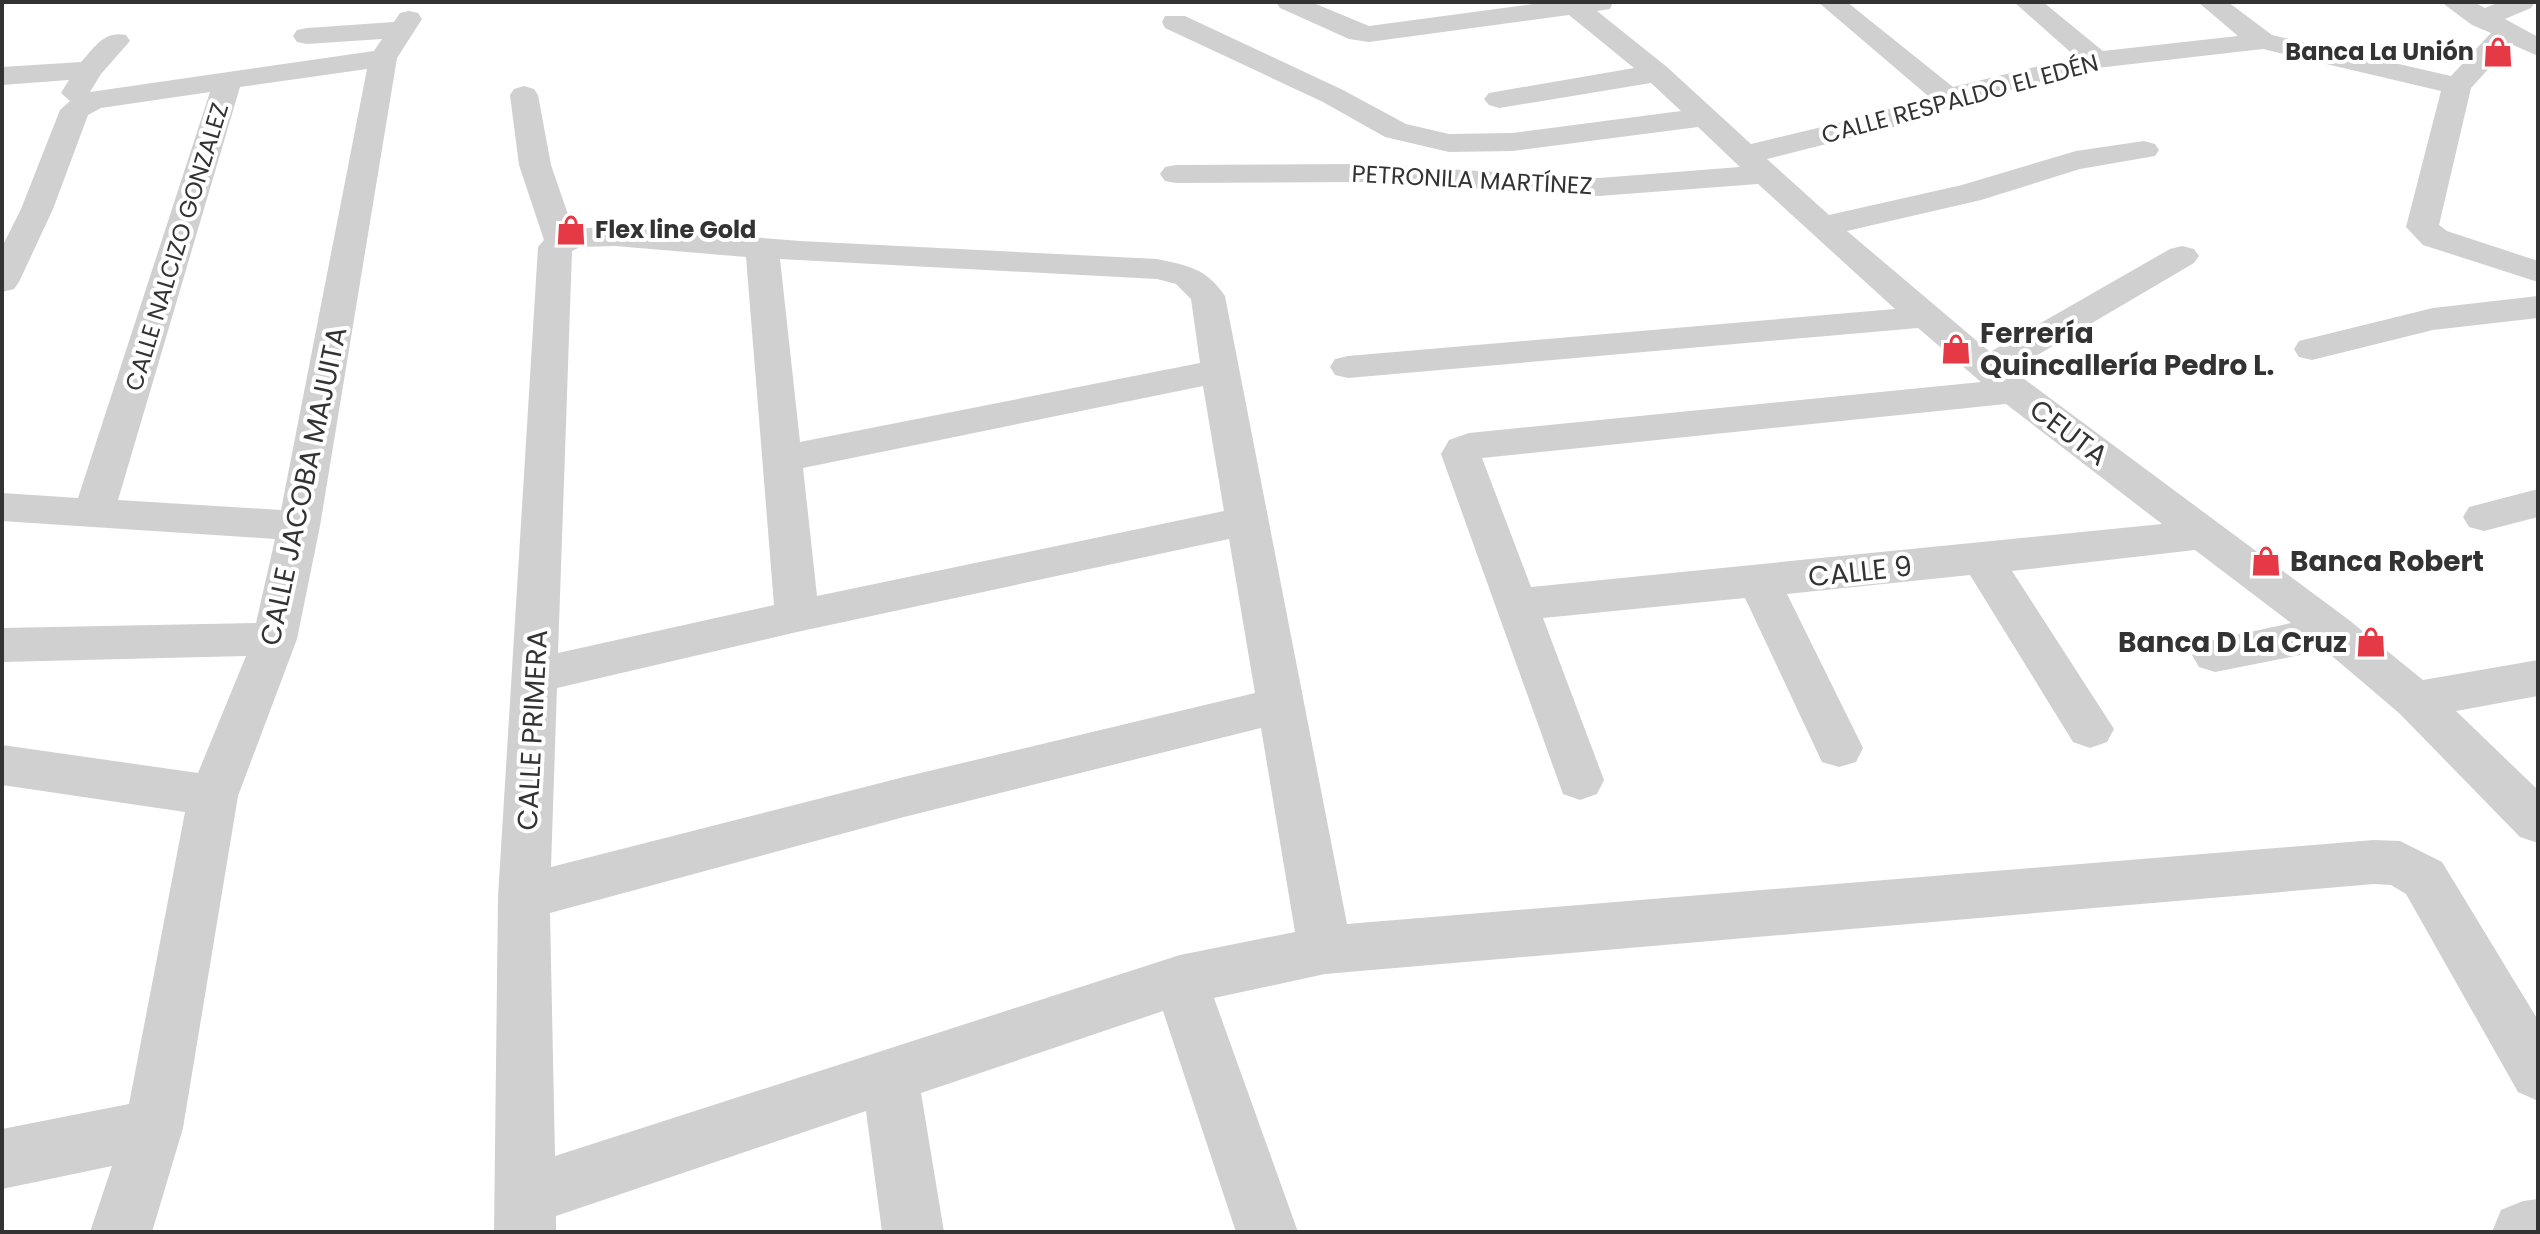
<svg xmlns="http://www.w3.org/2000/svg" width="2540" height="1234" viewBox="0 0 2540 1234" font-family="Poppins,sans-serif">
  <rect width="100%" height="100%" fill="#fff"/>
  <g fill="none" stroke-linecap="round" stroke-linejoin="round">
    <g fill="#d0d0d0" fill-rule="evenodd">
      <path d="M1276,2H1311L1369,26L1549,2H1613L1610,9L1597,11L1667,67L1751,144L1872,115L1927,95L1818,2H1847L1953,87L2076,57L2014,2H2043L2103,51L2238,36L2198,2H2228L2272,35L2451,76L2491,33L2472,25L2441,2H2474L2485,8L2499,2H2535L2531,8L2505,19L2538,37V56L2511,44L2471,88L2439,225L2447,231L2538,261V282L2423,245L2406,227L2441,91L2263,49L2097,68L1958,103L1894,127L1767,159L1829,215L1962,185L2076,151L2144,141L2155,144L2159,150L2155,156L2080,169L1981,200L1847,231L1990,352L2170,249L2182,246L2194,249L2199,256L2194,263L2012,370L2349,620L2423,680L2538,660V696L2456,711L2538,790V843L2520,837L2399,713L2325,650L2215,672L2199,667L2192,655L2199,643L2291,623L2195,550L2012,571L2114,729L2107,742L2090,748L2073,742L1970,575L1787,594L1863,748L1856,762L1839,767L1822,762L1745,598L1543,618L1604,780L1597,794L1580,800L1563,794L1441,454L1449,440L1469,433L1981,382L1918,328L1348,378L1335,375L1330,367L1335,359L1348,356L1895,309L1758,184L1599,196L1362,182L1176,183L1165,181L1160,174L1165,167L1176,165L1362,164L1599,178L1740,167L1698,127L1512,151L1449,152L1385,137L1323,102L1165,28L1162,22L1165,16H1185L1343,90L1406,124L1449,134L1512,133L1681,111L1651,83L1499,108L1489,105L1484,99L1489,93L1634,68L1569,15L1369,42L1349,39L1280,8ZM2006,404L2162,524L1531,587L1482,458Z"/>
      <path d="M409,11L418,13L422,19L397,58L320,526L297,639L238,796L183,1128L152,1232H90L112,1166L2,1189V1129L129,1104L185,812L2,785V745L198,773L246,656L2,662V628L256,623L275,539L2,521V493L78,498L210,92L101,108L88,115L53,209L19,282L14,289L2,292V247L21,209L60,110L70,101L61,93L69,80L2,85V67L81,62C94,48 104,30 126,35L130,41L101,74L90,92L374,51L382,39L307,44L297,42L293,36L297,30L307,28L394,22L400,13ZM367,69L281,510L118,500L240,87Z"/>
      <path d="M524,86L534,89L538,95L551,165L573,229L615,226L800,241L1157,259C1189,266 1206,268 1225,296L1347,924L2374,840L2400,841L2442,862L2538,1020V1101L2518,1092L2406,894L2391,885L2374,884L1325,974L1214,998L1298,1232H1236L1163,1011L921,1093L944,1232H882L866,1111L556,1216V1232H494L498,897L538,247L544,240L519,165L510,95L514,89ZM615,246L746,257L774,605L558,653L572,251L580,247ZM780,259L1157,279L1176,284L1191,299L1200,363L800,442ZM1203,386L1224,511L817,596L803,468ZM1229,539L1255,693L904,777L551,867L557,688L797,632ZM1261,728L1295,932L1180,955L555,1156L550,913L904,817Z"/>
      <path d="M2538,296V318L2433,330L2312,360L2299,357L2294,349L2299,341L2433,308Z"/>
      <path d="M2538,489V517L2484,531L2469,527L2463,517L2469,507Z"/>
      <path d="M2538,1199V1232H2492L2501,1210L2523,1201Z"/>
    </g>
  </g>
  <defs>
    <g id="shop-bare" transform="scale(2.4)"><path d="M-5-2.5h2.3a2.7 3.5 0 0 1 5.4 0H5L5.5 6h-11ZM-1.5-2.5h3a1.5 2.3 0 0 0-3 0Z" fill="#e63946" stroke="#fff" stroke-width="2.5" paint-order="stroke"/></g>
  </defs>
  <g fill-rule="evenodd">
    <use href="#shop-bare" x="2498" y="52"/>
    <use href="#shop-bare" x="571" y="230"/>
    <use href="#shop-bare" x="1956" y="349"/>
    <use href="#shop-bare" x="2266" y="561"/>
    <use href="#shop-bare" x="2371" y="642"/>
  </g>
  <g text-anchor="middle" stroke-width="8" stroke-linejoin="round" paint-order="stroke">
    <g font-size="24" font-weight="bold" fill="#333" stroke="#fff" text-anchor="end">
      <text x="2474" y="60">Banca La Unión</text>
      <text x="595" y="238" text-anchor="start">Flex line Gold</text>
    </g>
    <g font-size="24" fill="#333" stroke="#fff">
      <text transform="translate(1960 99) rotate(-15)" y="8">CALLE RESPALDO EL EDÉN</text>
      <text transform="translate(1472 180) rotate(3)" y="8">PETRONILA MARTÍNEZ</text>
      <text transform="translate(177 247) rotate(-73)" y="8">CALLE NALCIZO GONZALEZ</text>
    </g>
    <g font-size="28" font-weight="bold" fill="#333" stroke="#fff" text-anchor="start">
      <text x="1980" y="343">Ferrería<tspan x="1980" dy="32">Quincallería Pedro L.</tspan></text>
      <text x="2290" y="571">Banca Robert</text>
      <text x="2347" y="652" text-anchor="end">Banca D La Cruz</text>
    </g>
    <g font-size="28" fill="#333" stroke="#fff">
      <text transform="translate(2069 432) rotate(37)" y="10">CEUTA</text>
      <text transform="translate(303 486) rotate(-78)" y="10">CALLE JACOBA MAJUITA</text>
      <text transform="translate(1860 571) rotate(-6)" y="10">CALLE 9</text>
      <text transform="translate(532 730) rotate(-87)" y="10">CALLE PRIMERA</text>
    </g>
  </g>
  <rect width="2540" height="1234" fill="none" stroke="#333333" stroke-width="8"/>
</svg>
